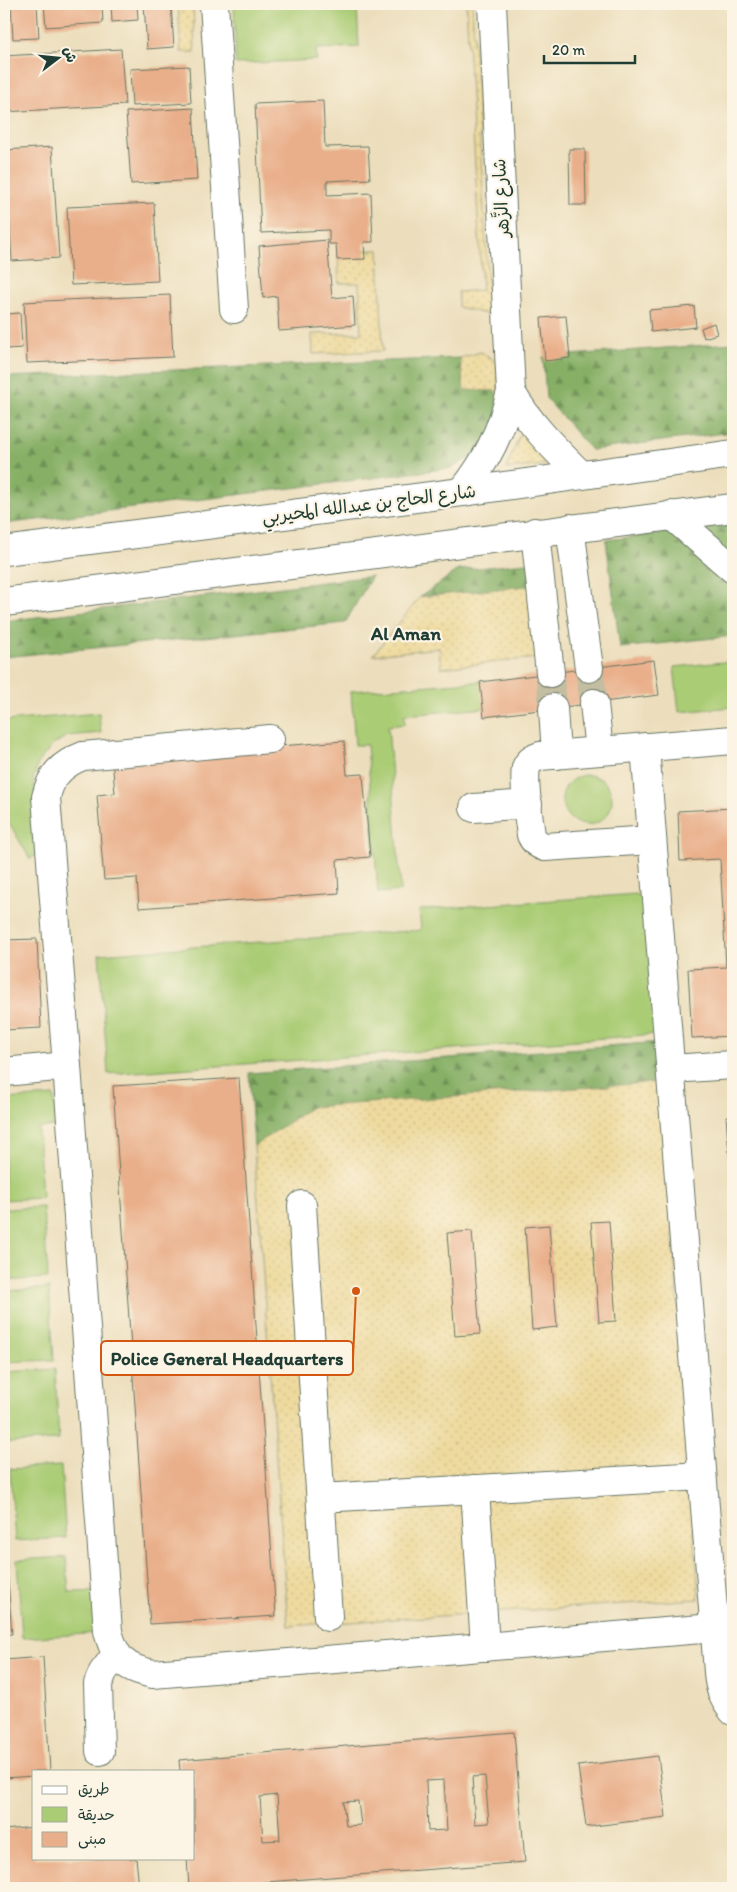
<svg xmlns="http://www.w3.org/2000/svg" width="737" height="1892" viewBox="0 0 737 1892" font-family="Itim,'Playpen Sans Arabic',sans-serif">
  <defs>
    <pattern id="forest-firs" width="22" height="20" patternUnits="userSpaceOnUse" patternTransform="scale(1.25)"><rect width="22" height="20" fill="#87b066"/><path d="M5 1l3.5 6h-7zM16 11l3.5 6h-7z" fill="#6e9055"/></pattern>
    <pattern id="sand-dots" width="8" height="8" patternUnits="userSpaceOnUse" patternTransform="scale(1.25)"><rect width="8" height="8" fill="#eeda9e"/><path d="M2 2h.1M6 6h.1" fill="none" stroke="#ccbc89" stroke-width="1.8" stroke-linecap="round"/></pattern>
  </defs>
  <rect width="100%" height="100%" fill="#fcf5e5"/>
  <filter id="ink" filterUnits="userSpaceOnUse"><feTurbulence type="fractalNoise" baseFrequency=".02" numOctaves="2"/><feDisplacementMap in="SourceGraphic" scale="10" xChannelSelector="R" yChannelSelector="G"/><feConvolveMatrix kernelMatrix="1 2 1 2 8 2 1 2 1" color-interpolation-filters="sRGB"/></filter>
  <filter id="wash" filterUnits="userSpaceOnUse"><feTurbulence type="fractalNoise" baseFrequency=".0096" numOctaves="4" result="noise"/><feDisplacementMap in="SourceGraphic" scale="20" xChannelSelector="R" yChannelSelector="G"/><feGaussianBlur stdDeviation="1.12" result="paint"/><feColorMatrix in="noise" values="0 0 0 0 0 0 0 0 0 0 0 0 0 0 0 0 0 1.4 0 .05"/><feComposite in="paint" operator="in"/></filter>
  <g filter="url(#wash)">
    <rect width="100%" height="100%" fill="#ecdebc"/>
    <g fill="#aacc74" stroke="#648454">
      <path d="M234,4H357L359,47L316,49L317,60L236,64Z"/>
      <path d="M733,661V707L679,712L674,667Z"/>
      <path d="M486,681L488,708L404,715L405,724L388,726L401,891L378,893L367,745H355L351,691Z"/>
      <path d="M99,713L101,733L67,736L53,745L39,761L33,779L45,849L30,859L4,814V721Z"/>
      <circle cx="587" cy="800" r="25"/>
      <path d="M636,894L650,902L660,1034L108,1074L99,954L421,930L419,910Z"/>
      <path d="M54,1096L56,1126L38,1128L42,1198L4,1200V1099Z"/>
      <path d="M43,1207L48,1278L4,1281V1209Z"/>
      <path d="M49,1288L54,1360L4,1362V1291Z"/>
      <path d="M55,1369L59,1440L8,1443L4,1372Z"/>
      <path d="M61,1466L66,1538L15,1541L10,1469Z"/>
      <path d="M66,1557L69,1592L99,1591L101,1633L22,1638L17,1560Z"/>
    </g>
    <g fill="url(#forest-firs)" stroke="#53764d">
      <path d="M733,343V432L591,450L546,398L543,357Z"/>
      <path d="M460,358L464,390L496,391L500,412L478,453L452,468L4,524V377Z"/>
      <path d="M733,525V636L620,648L606,540Z"/>
      <path d="M536,562L538,585L420,597L458,570Z"/>
      <path d="M372,576L345,623L4,657V621Z"/>
      <path d="M660,1042L662,1082L312,1107L254,1146L249,1073Z"/>
    </g>
    <g fill="url(#sand-dots)" stroke="#868c69">
      <path d="M178,4H193L195,52H181Z"/>
      <path d="M466,4H472L490,315L458,307V292L482,290Z"/>
      <path d="M379,250L383,351L313,354L312,334L361,333L359,283H339L338,251Z"/>
      <path d="M481,352L497,362L500,412L496,391L464,390L460,358Z"/>
      <path d="M526,420L562,463L506,469Z"/>
      <path d="M538,585L546,657L441,668L439,648L373,655L420,597Z"/>
      <path d="M662,1082L699,1599L288,1626L254,1146L311,1107Z"/>
    </g>
    <g id="blocks">
      <g fill="#e9af8a" fill-rule="evenodd">
        <path d="M11,4H37L39,38L13,39Z"/>
        <path d="M44,4H102L103,23L46,27Z"/>
        <path d="M111,4H137L138,20L112,22Z"/>
        <path d="M144,4H171L174,47L147,49Z"/>
        <path d="M121,49L125,105L4,112V56Z"/>
        <path d="M189,66L191,103L132,106L130,69Z"/>
        <path d="M323,101L325,147L368,146L370,179L327,181V195L371,193L373,242H364L365,259L337,260L336,244H329V230L261,233L255,104Z"/>
        <path d="M193,108L197,180L131,184L126,112Z"/>
        <path d="M52,147L59,258L12,261L5,150Z"/>
        <path d="M569,149H585L586,205H570Z"/>
        <path d="M154,203L158,281L71,285L67,207Z"/>
        <path d="M327,240L332,298L353,296L355,325L279,331L277,296L263,298L259,246Z"/>
        <path d="M170,295L173,357L27,363L24,302Z"/>
        <path d="M694,306L696,327L651,332L649,310Z"/>
        <path d="M20,313L22,348L7,349L6,314Z"/>
        <path d="M566,316L570,358L545,361L541,318Z"/>
        <path d="M714,323L717,334L704,338L701,328Z"/>
        <path d="M654,660L659,695L484,717L480,682Z"/>
        <path d="M344,741L347,775L363,774L370,857L337,860L339,893L139,908L137,878L104,880L97,795L115,793L112,759Z"/>
        <path d="M733,808V1036L692,1038L688,969L726,967L720,859L680,861L678,811Z"/>
        <path d="M37,939L41,1028L4,1030V940Z"/>
        <path d="M239,1078L276,1616L150,1624L113,1086Z"/>
        <path d="M726,1116H733V1192H732Z"/>
        <path d="M609,1221L616,1321L599,1322L591,1222Z"/>
        <path d="M549,1225L557,1327L532,1330L525,1227Z"/>
        <path d="M472,1231L480,1334L455,1336L447,1233Z"/>
        <path d="M4,1542H5L12,1634H4Z"/>
        <path d="M43,1657L50,1771H34V1776L4,1778V1660Z"/>
        <path d="M514,1732L525,1862L189,1888L187,1858H194V1771H180L179,1760ZM485,1776L489,1823L475,1824L472,1777ZM444,1780L447,1830L428,1831L426,1781ZM277,1795L280,1840L263,1841L260,1797ZM358,1801L361,1825L346,1826L343,1802Z"/>
        <path d="M658,1756L666,1817L586,1827L578,1766Z"/>
        <path d="M34,1827V1858H136L139,1888H4V1830Z"/>
      </g>
    </g>
  </g>
  <g filter="url(#ink)">
    <use href="#blocks" fill-opacity="0" stroke="#677564" stroke-width="1"/>
    <g fill="none" stroke-linecap="round" stroke-linejoin="round">
      <g stroke="#c3bea1" stroke-width="28" stroke-dasharray="28 14" stroke-linecap="butt">
        <path d="M589,668L594,703"/>
        <path d="M550,673L553,708"/>
      </g>
      <g stroke="#677564" stroke-width="30">
        <g id="minor">
          <path d="M214,4L234,309"/>
          <path d="M511,392C531,426 553,447 581,475"/>
          <path d="M462,492C488,459 501,432 511,392L492,4"/>
          <path d="M671,515L733,569"/>
          <path d="M570,528L589,668"/>
          <path d="M535,532L550,673"/>
          <path d="M4,551L462,492L733,454"/>
          <path d="M4,602L733,508"/>
          <path d="M594,703L599,751"/>
          <path d="M553,708L556,755"/>
          <path d="M270,739L83,756C62,764 51,775 46,797L67,1066L108,1631C115,1659 124,1668 153,1674L714,1628"/>
          <path d="M645,747L718,1672C719,1688 723,1699 733,1711"/>
          <path d="M474,808L528,804"/>
          <path d="M651,840L545,847C538,845 534,842 531,835C529,820 523,782 526,768C528,761 534,758 540,756L733,740"/>
          <path d="M671,1069L733,1065"/>
          <path d="M4,1072L67,1066"/>
          <path d="M302,1205L328,1617"/>
          <path d="M475,1489L485,1647"/>
          <path d="M321,1498L702,1476"/>
          <path d="M100,1751L98,1684L103,1672L116,1655"/>
        </g>
      </g>
      <use href="#minor" stroke="#fff" stroke-width="28"/>
    </g>
  </g>
  <g text-anchor="middle" stroke-width="4.5" stroke-linejoin="round" paint-order="stroke">
    <g font-size="18" fill="#1f3d34" stroke="#fcf5e5">
      <text transform="translate(501 198) rotate(-93)" y="6">شارع الزَّهر</text>
      <text transform="translate(369 504) rotate(-7)" y="6">شارع الحاج بن عبدالله المحيربي</text>
    </g>
    <g font-size="19" font-weight="bold" fill="#1f3d34" stroke="#fcf5e5">
      <text x="406" y="640">Al Aman</text>
    </g>
  </g>
  <path fill="none" stroke="#d45610" stroke-width="2" d="M356 1291L353 1358"/>
  <circle fill="#d45610" stroke="#fcf5e5" stroke-width="2" cx="356" cy="1291" r="5"/>
  <rect fill="#fcf5e5" stroke="#d45610" stroke-width="2" x="101" y="1341" width="252" height="34" rx="5"/>
  <g font-size="19" text-anchor="middle" font-weight="bold" fill="#1f3d34">
    <text x="227" y="1365">Police General Headquarters</text>
  </g>
  <rect width="737" height="1892" fill="none" stroke="#fcf5e5" stroke-width="20"/>
  <rect x="32" y="1770" width="162" height="90" fill="#fcf5e5" stroke="#a4ab9e"/>
  <rect x="42" y="1786" width="25" height="8" fill="#ffffff" stroke="#a4ab9e"/>
  <text x="78" y="1794" font-size="15" fill="#1f3d34">طريق</text>
  <rect x="42" y="1807" width="25" height="15" fill="#aacc74" stroke="#a4ab9e"/>
  <text x="78" y="1820" font-size="15" fill="#1f3d34">حديقة</text>
  <rect x="42" y="1832" width="25" height="15" fill="#e9af8a" stroke="#a4ab9e"/>
  <text x="78" y="1844" font-size="15" fill="#1f3d34">مبنى</text>
  <g transform="translate(58 58) rotate(74)" stroke="#fcf5e5" stroke-width="4" paint-order="stroke">
  <path d="M0-4L9 19L0 12L-9 19Z" fill="#1f3d34"/>
  <text y="-8" font-size="14" font-weight="bold" text-anchor="middle" fill="#1f3d34">ش</text>
  </g>
  <path d="M544 55v8h91v-8" fill="none" stroke="#1f3d34" stroke-width="2.5"/>
  <text x="552" y="55" font-size="15" fill="#1f3d34" stroke="#fcf5e5" stroke-width="4" paint-order="stroke">20 m</text>
</svg>
